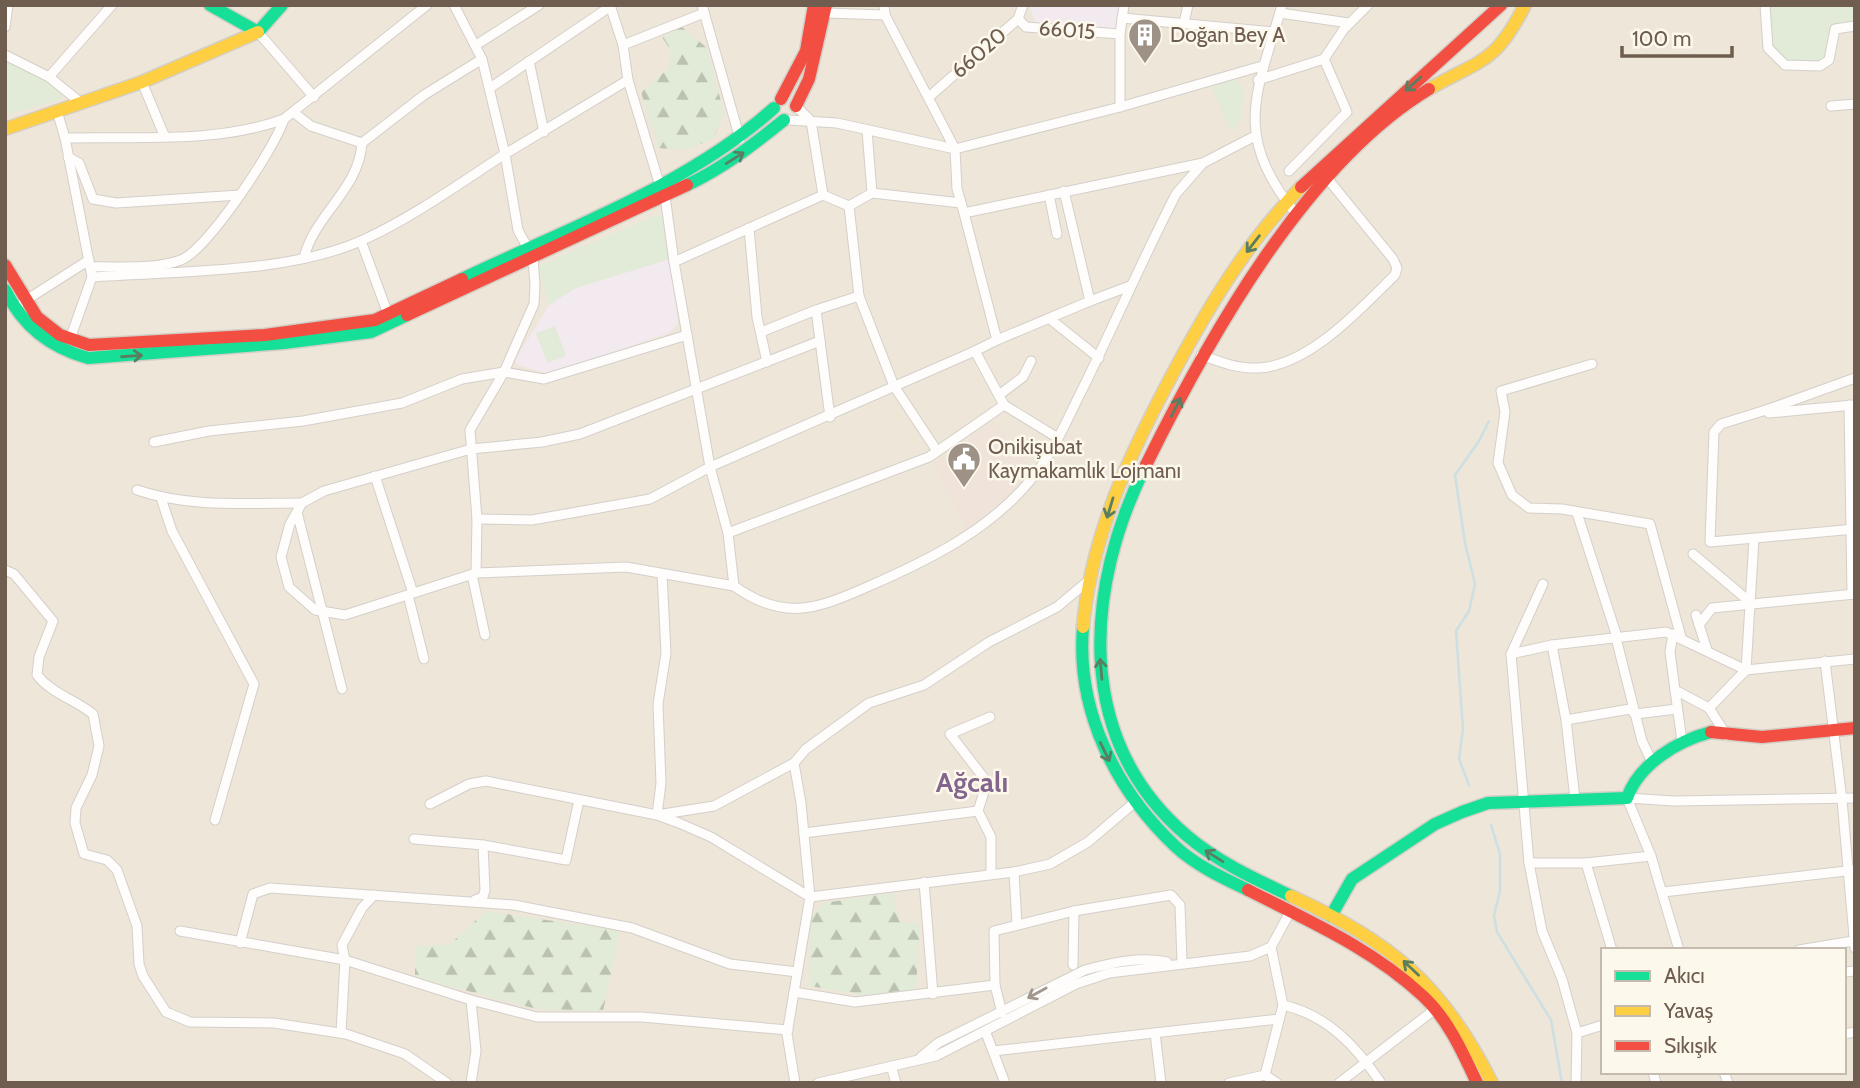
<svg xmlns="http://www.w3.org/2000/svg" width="1860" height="1088" viewBox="0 0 1860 1088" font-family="Cabin,sans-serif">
  <defs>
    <pattern id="forest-firs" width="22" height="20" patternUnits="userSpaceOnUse" patternTransform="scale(1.75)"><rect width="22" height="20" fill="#e1ebd7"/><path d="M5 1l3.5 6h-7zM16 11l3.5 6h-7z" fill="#bbc2b1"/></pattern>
  </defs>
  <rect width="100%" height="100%" fill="#f5f2eb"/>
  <path fill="#ede6d9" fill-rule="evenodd" d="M5,5H1855V1083H5ZM1603,950H1844V1072H1603Z"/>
  <path fill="#efe3da" d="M993,422L1034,473L967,530L933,464Z"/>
  <g fill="#f3eaf0">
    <path d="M1029,5H1122L1120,29L1036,24Z"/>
    <path d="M659,214L665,220L678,323L671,332L550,374L518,365L515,360L549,305L538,266Z"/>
  </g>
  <g fill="#e1ebd7">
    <path d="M1770,5H1855V20L1845,21L1828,31L1825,56L1820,62L1788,60L1774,48Z"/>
    <path d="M5,62H11L61,89L62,99L9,114L5,110Z"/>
    <path d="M1230,79L1236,80L1244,89L1240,122L1231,132L1211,85Z"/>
    <path d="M659,214L665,220L670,259L576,288L549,305L538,266Z"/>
    <path d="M555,326L566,356L547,363L536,333Z"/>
  </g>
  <g fill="url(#forest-firs)">
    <path d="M682,27L707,48L724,113L714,138L686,150L659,148L641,92L668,69L671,51L662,37Z"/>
    <path d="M893,893L899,921L920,924L916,989L865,995L810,986V919L823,903Z"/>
    <path d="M486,911L620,931L603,1011L537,1009L415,977V947L450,944Z"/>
  </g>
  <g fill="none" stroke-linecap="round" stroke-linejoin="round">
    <g stroke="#cedfe3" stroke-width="2.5">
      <path d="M1469,785L1459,759L1463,729L1456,631L1469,611L1475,584L1465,543L1455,475L1479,441L1489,421"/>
      <path d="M1491,825L1500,854V891L1494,915L1497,932L1551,1020L1562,1083"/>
    </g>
    <g stroke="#d4cfc9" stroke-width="11">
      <g id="street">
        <path d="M454,5L482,59L505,154L628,80"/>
        <path d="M610,5L623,45L628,80L660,186"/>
        <path d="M702,5L740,139"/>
        <path d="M884,5L885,15L955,149L957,189L964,213"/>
        <path d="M1282,5C1257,94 1231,133 1296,214"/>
        <path d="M1765,5L1768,48L1785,65L1820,66L1829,60L1835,29L1855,26"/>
        <path d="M826,13L885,15"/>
        <path d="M1280,13L1349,23"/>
        <path d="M1122,18L1274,32"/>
        <path d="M1018,19L1026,27L1120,34"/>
        <path d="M1184,23L1188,5"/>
        <path d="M5,27L8,5"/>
        <path d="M258,32L314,97"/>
        <path d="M476,45L539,5"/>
        <path d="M623,45L704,13"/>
        <path d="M5,55L49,77L80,102"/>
        <path d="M529,61L544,132"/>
        <path d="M49,77L112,5"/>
        <path d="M1258,80L1324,59L1344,29L1368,5"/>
        <path d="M142,82L164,135"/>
        <path d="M490,88L611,6"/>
        <path d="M930,96L1018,19L1023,5"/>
        <path d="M796,106L811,121L823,195L849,206L859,296L816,310L830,417"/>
        <path d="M1831,106L1855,104"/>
        <path d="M1120,107V34L1124,5"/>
        <path d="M57,111L65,138C135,136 218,144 284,119L427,5"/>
        <path d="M293,112L311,126L362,143L424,95L482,59"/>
        <path d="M788,120L837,123L955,149L1120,107L1262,66"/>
        <path d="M65,138L92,277L69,342"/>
        <path d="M68,157L79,163L93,199L116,203L240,195"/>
        <path d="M1289,171L1347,112L1324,59"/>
        <path d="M872,193L961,203"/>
        <path d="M1049,195L1057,234"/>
        <path d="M665,196L674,262"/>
        <path d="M849,206L872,193L867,130"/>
        <path d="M749,228L757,317L767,362"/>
        <path d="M361,241L388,314"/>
        <path d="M304,258C314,215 359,190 362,143"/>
        <path d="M90,267C118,266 154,270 181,260C208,249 275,148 284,119"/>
        <path d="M92,277C174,271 288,274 363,240C413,217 459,184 505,154L518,230L533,258L535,285L534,304L504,372L462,379L402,403L303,421L209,431L154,442"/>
        <path d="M859,296L894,386L937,451"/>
        <path d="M1090,301L1130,286"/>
        <path d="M23,302L89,260"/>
        <path d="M1050,319L1099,358"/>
        <path d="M761,332L816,310"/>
        <path d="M687,335L710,467L728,533L929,457L1004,405L975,351"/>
        <path d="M997,340L1090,301L1064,191"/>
        <path d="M1201,355C1220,362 1238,369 1259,368C1310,365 1360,309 1395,275L1397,268L1393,259L1327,178"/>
        <path d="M1592,364L1501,391L1505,412L1498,463L1512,495L1529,508L1562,509L1650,524L1681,637"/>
        <path d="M999,395L1023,377L1031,361"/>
        <path d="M1004,405L1058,438"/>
        <path d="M1849,405L1852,594"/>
        <path d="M1853,405L1769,413L1766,410L1855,378"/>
        <path d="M1766,410L1721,424L1714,432L1710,542L1855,529"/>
        <path d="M375,476L413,593"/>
        <path d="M137,490C190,508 247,503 302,503"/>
        <path d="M161,498L172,531L254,684L215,820"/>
        <path d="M297,512L342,689"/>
        <path d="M1577,513L1617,637"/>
        <path d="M477,519L532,520L650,499L710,467L975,351L997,340L964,213L1203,163L1255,136"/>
        <path d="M728,533L734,586L626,567L476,573L345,615L315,610L289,587L281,557L290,524L302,503L324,491L471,449L542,442L580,434L820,341"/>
        <path d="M1693,554L1750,602"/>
        <path d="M5,570L14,574L53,621L39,657L37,675C52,694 74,699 93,714L99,746L92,775L76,808L75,823L84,854L107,860L117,870L137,926L139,964L143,976L166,1012L190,1022L274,1023L346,1034L405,1054L447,1083"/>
        <path d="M476,573L477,519L470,430L504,372L544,379L687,335L674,262L823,195"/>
        <path d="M662,574L666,653L658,704L661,783L657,815L714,806L794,763L806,749L869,703L924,685L989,642L1057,607L1088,581"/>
        <path d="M472,575L485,635"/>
        <path d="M1543,584L1511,654L1529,863L1542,931L1562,979L1577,1033L1576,1083"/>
        <path d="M734,586C783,621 815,610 867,587C927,561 991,530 1033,477C1053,453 1066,422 1080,394C1113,328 1142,260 1176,194L1202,164"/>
        <path d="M408,595L424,659"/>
        <path d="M1696,615L1707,650"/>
        <path d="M1699,625L1712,608L1855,594"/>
        <path d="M1673,634L1670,652L1675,690L1709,708"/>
        <path d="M1616,638L1642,741L1653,764"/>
        <path d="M1552,645L1566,720L1575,799"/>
        <path d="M1511,654L1552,645L1666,632L1746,670L1855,659"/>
        <path d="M1825,661L1842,800L1855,948"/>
        <path d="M1675,690L1682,741"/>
        <path d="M990,717L950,734L987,782L978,811L991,837V874"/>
        <path d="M1566,720L1630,709L1635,714L1677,709"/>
        <path d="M1727,736L1709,708L1746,670L1754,539"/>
        <path d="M794,763L801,803L810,897L787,1034L795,1083"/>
        <path d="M430,804L469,784L486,781L657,815L679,823L711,837L810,897L1014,872L1050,864L1088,842L1135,802"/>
        <path d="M804,833L978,811"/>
        <path d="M414,839L483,845L566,860L579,800"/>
        <path d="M1529,863H1586L1651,856"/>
        <path d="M1586,863L1612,950"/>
        <path d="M1014,872L1017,925"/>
        <path d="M924,882L933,994"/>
        <path d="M1663,892L1855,870"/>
        <path d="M475,900L483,897L485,890L483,845"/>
        <path d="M180,931L345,960L471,1000L537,1017H642L788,1030"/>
        <path d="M240,943L253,894L270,888L514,905L632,928L730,964L797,972"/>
        <path d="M1679,950L1651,856L1627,798L1674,801L1855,798"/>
        <path d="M1799,950L1853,941"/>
        <path d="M1073,965L1074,911"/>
        <path d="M1844,972L1855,971"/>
        <path d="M794,992L855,1002L995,985"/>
        <path d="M471,1000L476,1051L471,1083"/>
        <path d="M1283,1005C1327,1015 1356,1046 1381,1083"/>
        <path d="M1002,1013L995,985L994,931L1074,911L1171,895L1180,905L1182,962"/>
        <path d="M341,1033L345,960L342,945L362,908L374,895"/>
        <path d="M986,1033L1005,1083"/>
        <path d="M1155,1033L1161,1083"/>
        <path d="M1577,1033L1603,1025"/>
        <path d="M1844,1034L1855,1032"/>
        <path d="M993,1051L1279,1019"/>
        <path d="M921,1057L938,1043L1085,970C1111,963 1140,956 1167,962"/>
        <path d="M891,1066L896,1083"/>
        <path d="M1653,1072L1656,1083"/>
        <path d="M1724,1072L1728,1083"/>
        <path d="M1265,1075L1283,1005L1271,947"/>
        <path d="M818,1083L936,1056L1076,984L1109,973L1250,956L1271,947L1290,912"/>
        <path d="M1229,1083L1265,1075L1277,1083"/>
        <path d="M1339,1083L1434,1010"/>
      </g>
    </g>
    <g stroke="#d3cec6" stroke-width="15">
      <g id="fast">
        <path d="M210,5L258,32L282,5"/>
        <path d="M687,185C723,168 753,145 784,120"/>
        <path d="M462,279C566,229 689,185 774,108"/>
        <path d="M5,290C23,326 49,347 88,358L284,343L371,332L407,315"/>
        <path d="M1146,465C1085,587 1073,738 1186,835C1216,861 1255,879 1291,896"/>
        <path d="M1083,627C1076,710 1115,789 1175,846C1195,865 1223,878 1248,890"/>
        <path d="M1331,916L1352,879L1435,824L1462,812L1488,803L1627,798C1639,764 1677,741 1711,732"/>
      </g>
    </g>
    <g stroke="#d3cec6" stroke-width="15">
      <g id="slow">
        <path d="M1429,89C1483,58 1495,64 1525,5"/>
        <path d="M5,129L142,82L258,32"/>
        <path d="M1083,627C1091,536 1129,456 1171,377C1207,309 1247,242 1301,187"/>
        <path d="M1291,896C1391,942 1442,983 1492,1083"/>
      </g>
    </g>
    <g stroke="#d3cec6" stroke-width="15">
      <g id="jam">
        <path d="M781,99L806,51L814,5"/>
        <path d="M796,106L809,79L826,5"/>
        <path d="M1301,187L1501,5"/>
        <path d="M5,265L37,317L60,335L89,345L265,335L375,320L462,279"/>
        <path d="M407,315L687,185"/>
        <path d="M1146,465C1208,339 1306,163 1429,89"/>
        <path d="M1711,732L1762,737L1855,728"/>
        <path d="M1248,890C1309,921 1373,949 1423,996C1448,1019 1463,1053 1477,1083"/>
      </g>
    </g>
    <use href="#street" stroke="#fefdfc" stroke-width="9"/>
    <use href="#fast" stroke="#16e098" stroke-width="12"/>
    <use href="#slow" stroke="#ffcf43" stroke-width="12"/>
    <use href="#jam" stroke="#f24e42" stroke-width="12"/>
  </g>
  <defs><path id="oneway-shaft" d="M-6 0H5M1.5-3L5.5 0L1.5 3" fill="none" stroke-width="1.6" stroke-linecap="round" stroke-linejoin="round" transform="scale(1.75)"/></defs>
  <g stroke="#597e61">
    <use href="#oneway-shaft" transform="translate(1413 84) rotate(138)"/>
    <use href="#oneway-shaft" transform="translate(735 158) rotate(-32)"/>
    <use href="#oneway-shaft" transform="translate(1253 244) rotate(128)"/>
    <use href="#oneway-shaft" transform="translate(132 356) rotate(-4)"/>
    <use href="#oneway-shaft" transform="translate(1176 407) rotate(-63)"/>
    <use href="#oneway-shaft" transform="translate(1110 508) rotate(107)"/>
    <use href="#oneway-shaft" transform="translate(1101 669) rotate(-95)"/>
    <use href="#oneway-shaft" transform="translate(1105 752) rotate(64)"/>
    <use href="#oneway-shaft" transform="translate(1214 856) rotate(-148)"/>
    <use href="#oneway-shaft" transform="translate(1411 968) rotate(-137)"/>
  </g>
  <use stroke="#a1968c" href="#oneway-shaft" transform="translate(1037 993) rotate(151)"/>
  <defs>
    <g id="building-pin" transform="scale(1.75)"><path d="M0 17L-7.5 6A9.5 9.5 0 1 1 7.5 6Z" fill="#9e9286" stroke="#fcf8ec"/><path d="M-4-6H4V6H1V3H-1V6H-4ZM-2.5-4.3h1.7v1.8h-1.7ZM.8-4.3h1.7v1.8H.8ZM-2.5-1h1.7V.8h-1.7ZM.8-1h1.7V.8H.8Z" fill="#fff"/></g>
    <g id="civic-pin" transform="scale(1.75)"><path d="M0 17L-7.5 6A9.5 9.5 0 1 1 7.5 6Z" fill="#9e9286" stroke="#fcf8ec"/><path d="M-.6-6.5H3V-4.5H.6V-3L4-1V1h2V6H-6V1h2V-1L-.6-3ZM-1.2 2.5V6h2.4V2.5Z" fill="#fff"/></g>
  </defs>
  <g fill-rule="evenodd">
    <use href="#building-pin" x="1145" y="35"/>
    <use href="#civic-pin" x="964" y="459"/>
  </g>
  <g text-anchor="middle" stroke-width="5" stroke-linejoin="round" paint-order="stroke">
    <g font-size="21" fill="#6f5e4f" stroke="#fcf8ec">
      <text transform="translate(1067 30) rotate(4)" y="7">66015</text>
      <text transform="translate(979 53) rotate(-41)" y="7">66020</text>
    </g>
    <g font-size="21" fill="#6f5e4f" stroke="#fcf8ec" text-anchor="start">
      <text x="1170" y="42">Doğan Bey A</text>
      <text x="988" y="454">Onikişubat<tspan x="988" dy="24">Kaymakamlık Lojmanı</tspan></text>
    </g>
    <g font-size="28" font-weight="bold" fill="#83668c" stroke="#fcf8ec">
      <text x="972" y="792">Ağcalı</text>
    </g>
  </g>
  <rect width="1860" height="1088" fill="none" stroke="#6f5e4f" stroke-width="14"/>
  <rect x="1601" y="948" width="245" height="126" fill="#fcf8ec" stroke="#c4baad" stroke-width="2"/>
  <rect x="1615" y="971" width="35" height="10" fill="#16e098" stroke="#c4baad" stroke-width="2"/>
  <text x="1664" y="983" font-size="21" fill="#6f5e4f">Akıcı</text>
  <rect x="1615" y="1006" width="35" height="10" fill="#ffcf43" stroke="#c4baad" stroke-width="2"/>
  <text x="1664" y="1018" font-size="21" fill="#6f5e4f">Yavaş</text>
  <rect x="1615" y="1041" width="35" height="10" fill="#f24e42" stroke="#c4baad" stroke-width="2"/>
  <text x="1664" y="1053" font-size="21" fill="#6f5e4f">Sıkışık</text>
  <path d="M1622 46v10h110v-10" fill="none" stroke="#6f5e4f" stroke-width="3.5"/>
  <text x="1632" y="46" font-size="21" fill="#6f5e4f" stroke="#fcf8ec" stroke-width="5" paint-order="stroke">100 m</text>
</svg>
